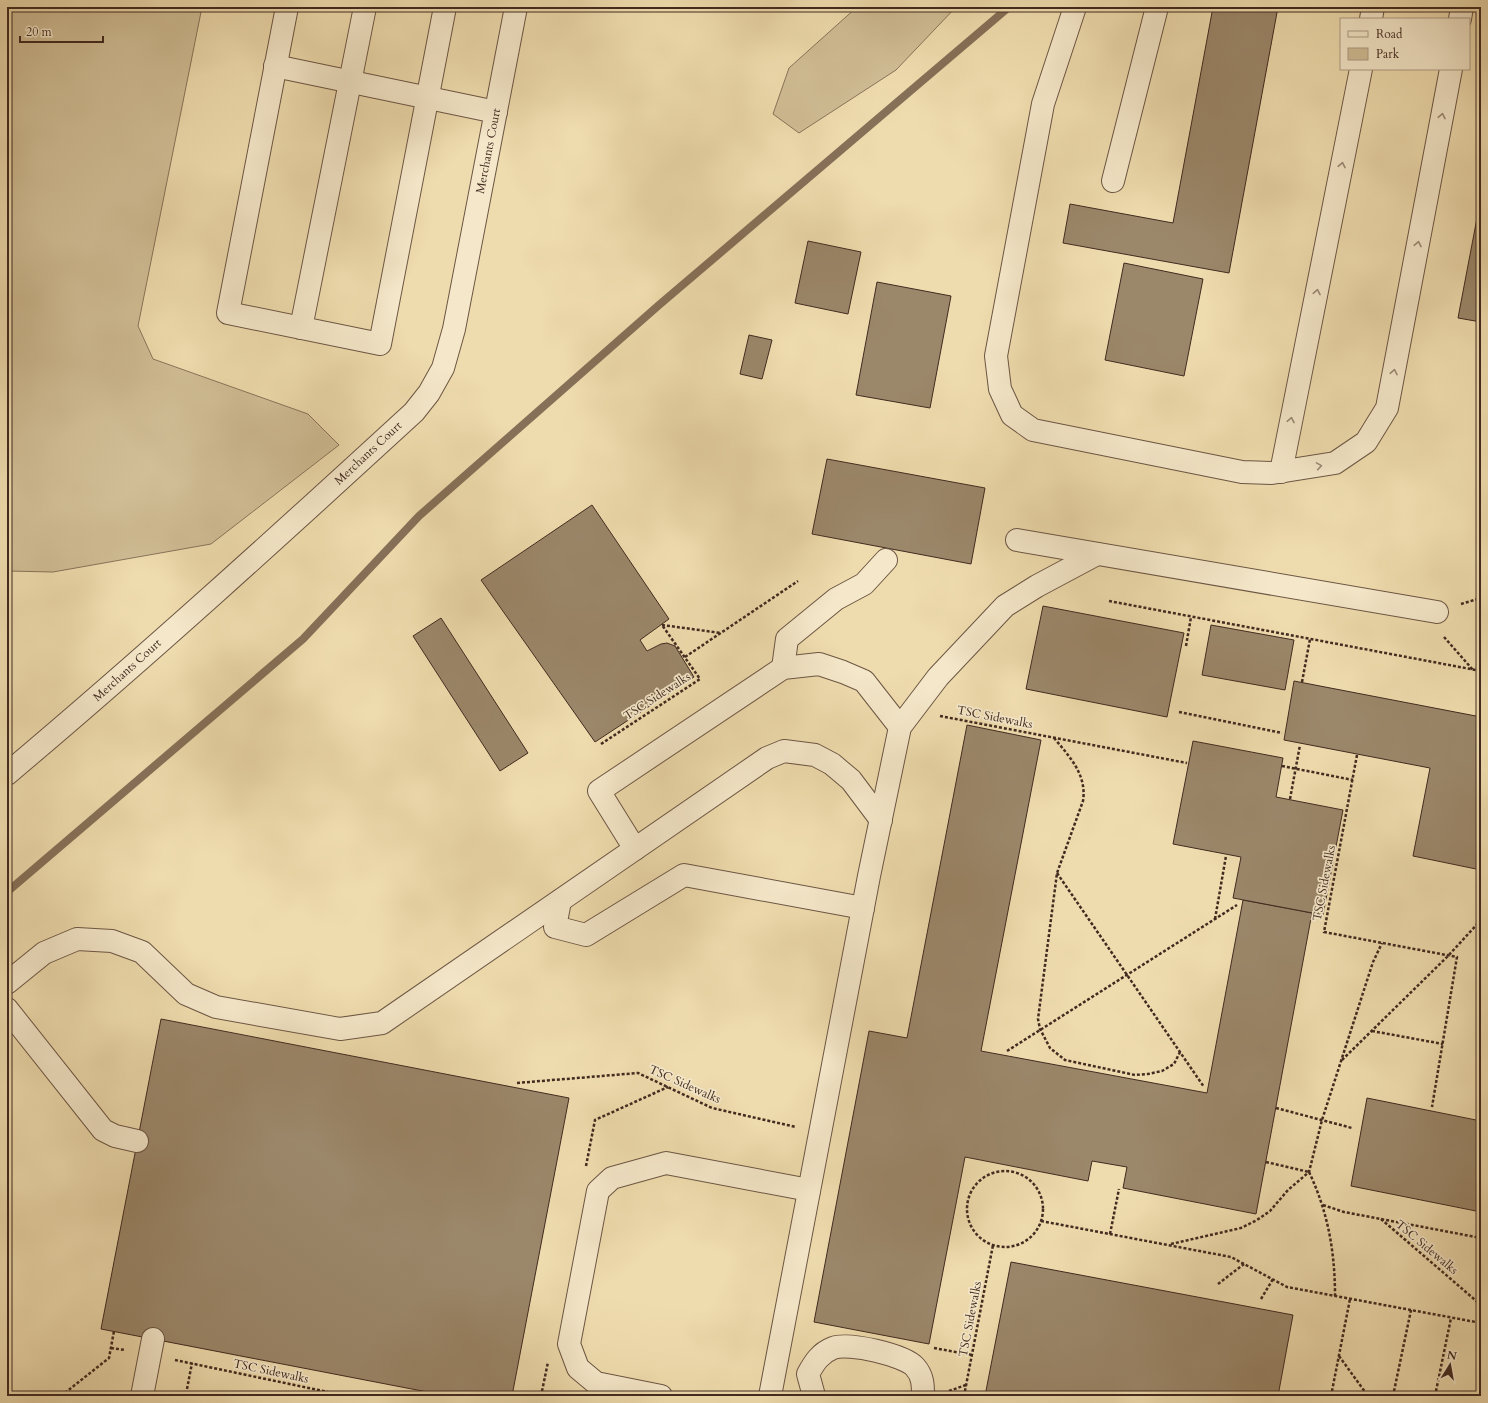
<svg xmlns="http://www.w3.org/2000/svg" width="1488" height="1403" viewBox="0 0 1488 1403" font-family="Cardo,serif">
  <rect width="100%" height="100%" fill="#efdcae"/>
  <filter id="stains"><feTurbulence type="fractalNoise" baseFrequency=".005" numOctaves="4"/><feColorMatrix values="0 0 0 0 .2 0 0 0 0 .09 0 0 0 0 .02 0 0 0 .5 -.17"/></filter>
  <radialGradient id="worn" r=".72"><stop offset=".6" stop-color="#630" stop-opacity="0"/><stop offset="1" stop-color="#630" stop-opacity=".3"/></radialGradient>
  <g fill="#d1be96" stroke="#89745b">
    <path d="M7,7H202L138,326L153,359L308,414L339,445L211,544L53,572L7,571Z"/>
    <path d="M857,7H956L896,70L799,133L773,114L789,68Z"/>
  </g>
  <g fill="none" stroke-linecap="round" stroke-linejoin="round">
    <path stroke="#867058" stroke-width="8" d="M7,892L303,639L419,516L659,305L1009,7"/>
  </g>
  <g fill="#9b876a" stroke="#412a20">
    <path d="M1213,7H1278L1229,273L1063,243L1070,204L1173,223Z"/>
    <path d="M1481,197V322L1458,318Z"/>
    <path d="M808,241L861,252L848,314L795,303Z"/>
    <path d="M1124,263L1203,279L1184,376L1105,360Z"/>
    <path d="M877,282L951,296L930,408L856,395Z"/>
    <path d="M749,335L772,340L762,379L740,374Z"/>
    <path d="M827,459L985,488L971,564L812,534Z"/>
    <path d="M592,505L669,619L640,640L647,651L661,644L667,643L675,646L694,677L595,742L481,580Z"/>
    <path d="M1043,606L1184,633L1167,717L1026,689Z"/>
    <path d="M441,618L528,753L500,771L413,636Z"/>
    <path d="M1211,625L1294,640L1285,690L1202,675Z"/>
    <path d="M1294,681L1481,717V870L1413,856L1430,768L1284,740Z"/>
    <path d="M967,725L1041,740L981,1051L1207,1093L1243,900L1312,913L1256,1214L1123,1188L1127,1167L1092,1161L1088,1181L965,1157L929,1344L814,1322L869,1031L907,1038Z"/>
    <path d="M1193,741L1283,758L1276,797L1343,810L1323,915L1233,898L1241,857L1173,844Z"/>
    <path d="M161,1019L569,1098L512,1396H448L101,1329Z"/>
    <path d="M1367,1098L1481,1121V1212L1351,1186Z"/>
    <path d="M1011,1262L1293,1315L1278,1396H985Z"/>
  </g>
  <g fill="none" stroke-linecap="round" stroke-linejoin="round">
    <g stroke="#6c5644" stroke-width="24">
      <g id="minor">
        <path d="M287,7L228,313L380,344L445,7"/>
        <path d="M1075,7L1043,104L996,356L1000,389L1012,415L1033,430L1242,472L1272,473L1335,463L1366,442L1387,408L1451,69"/>
        <path d="M1371,19L1373,7"/>
        <path d="M1460,19L1462,7"/>
        <path d="M275,66L496,112"/>
        <path d="M1113,181L1157,7"/>
        <path d="M301,328L365,7"/>
        <path d="M1281,472L1361,69"/>
        <path d="M1017,540L1437,612"/>
        <path d="M783,668L787,639L836,599L864,584L886,560"/>
        <path d="M7,774C146,657 280,535 414,412L429,393L443,368L454,329L516,7"/>
        <path d="M635,849L599,791L783,668L819,664L843,672L864,681L900,727"/>
        <path d="M560,901L555,927L586,935L684,875L863,908"/>
        <path d="M7,983L44,953L77,939L112,941L142,952L186,994L216,1007L340,1029L382,1023L767,758L784,751L815,755L832,764L851,780L881,820"/>
        <path d="M7,1009L103,1130L115,1136L137,1141"/>
        <path d="M142,1396L153,1339"/>
        <path d="M661,1396L596,1383L578,1368L569,1344L598,1191L612,1178L666,1163L809,1190"/>
        <path d="M770,1396L869,876L900,727L938,677L1005,606L1037,586L1097,554"/>
        <path d="M814,1396L808,1374C814,1363 820,1353 833,1348C849,1342 904,1355 915,1367C923,1376 923,1385 923,1396"/>
      </g>
    </g>
    <g stroke="#412a20" stroke-width="2.5" stroke-dasharray="3 2" stroke-linecap="butt">
      <path d="M1109,601L1481,671"/>
      <path d="M1461,604L1481,598"/>
      <path d="M662,625L721,633"/>
      <path d="M1444,637L1473,670"/>
      <path d="M1186,646L1191,617"/>
      <path d="M685,657L798,581"/>
      <path d="M1302,682L1310,639"/>
      <path d="M1179,712L1282,733"/>
      <path d="M940,716L1187,763"/>
      <path d="M1054,738C1070,757 1087,775 1083,801L1057,873L1038,1019L1040,1029L1050,1048L1065,1060L1135,1075L1148,1074L1162,1071L1174,1064L1180,1052"/>
      <path d="M601,744L700,679L662,625"/>
      <path d="M1357,755L1324,932L1457,957L1432,1107"/>
      <path d="M1282,766L1353,780"/>
      <path d="M1290,799L1300,745"/>
      <path d="M1057,873L1204,1087"/>
      <path d="M1215,919L1226,856"/>
      <path d="M1372,1031L1443,1044"/>
      <path d="M1007,1051L1237,905"/>
      <path d="M1342,1060L1448,956L1481,920"/>
      <path d="M517,1083L638,1073L712,1108L796,1127"/>
      <path d="M1276,1108L1352,1128"/>
      <path d="M1266,1162L1309,1172"/>
      <path d="M586,1166L595,1120L668,1087"/>
      <circle cx="1005" cy="1209" r="38"/>
      <path d="M1309,1172C1328,1212 1335,1252 1335,1296"/>
      <path d="M1323,1205L1344,1212L1481,1238"/>
      <path d="M1381,1219L1481,1305"/>
      <path d="M1041,1221L1231,1257L1287,1287L1481,1323"/>
      <path d="M1110,1234L1119,1189"/>
      <path d="M1171,1244L1241,1228L1257,1220L1270,1211L1288,1190L1309,1172L1322,1120L1373,962L1382,943"/>
      <path d="M1218,1284L1244,1264"/>
      <path d="M1261,1299L1273,1279"/>
      <path d="M111,1348L125,1350"/>
      <path d="M934,1348L972,1355"/>
      <path d="M1339,1356L1368,1396"/>
      <path d="M175,1360L347,1396"/>
      <path d="M187,1389L192,1363"/>
      <path d="M949,1391L966,1385"/>
      <path d="M61,1396L109,1358L114,1331"/>
      <path d="M541,1396L548,1362"/>
      <path d="M964,1396L993,1245"/>
      <path d="M1331,1396L1350,1299"/>
      <path d="M1393,1396L1411,1310"/>
      <path d="M1435,1396L1451,1318"/>
    </g>
    <use href="#minor" stroke="#f5e8ca" stroke-width="22"/>
  </g>
  <defs><path id="oneway-chevron" d="M-2-3.5L2.5 0L-2 3.5" fill="none" stroke-width="1.6" stroke-linecap="round" stroke-linejoin="round"/></defs>
  <g stroke="#9b8975">
    <use href="#oneway-chevron" transform="translate(1442 116) rotate(-79)"/>
    <use href="#oneway-chevron" transform="translate(1342 165) rotate(-79)"/>
    <use href="#oneway-chevron" transform="translate(1418 244) rotate(-79)"/>
    <use href="#oneway-chevron" transform="translate(1317 292) rotate(-79)"/>
    <use href="#oneway-chevron" transform="translate(1394 372) rotate(-79)"/>
    <use href="#oneway-chevron" transform="translate(1291 420) rotate(-79)"/>
    <use href="#oneway-chevron" transform="translate(1319 466) rotate(-9)"/>
  </g>
  <g text-anchor="middle" stroke-width="3.5" stroke-linejoin="round" paint-order="stroke">
    <g font-size="12" fill="#412a20" stroke="#f5e8ca">
      <text transform="translate(488 151) rotate(-79)" y="4">Merchants Court</text>
      <text transform="translate(368 453) rotate(-43)" y="4">Merchants Court</text>
      <text transform="translate(127 670) rotate(-42)" y="4">Merchants Court</text>
      <text transform="translate(657 696) rotate(-33)" y="4">TSC Sidewalks</text>
      <text transform="translate(995 717) rotate(11)" y="4">TSC Sidewalks</text>
      <text transform="translate(1324 883) rotate(-79)" y="4">TSC Sidewalks</text>
      <text transform="translate(685 1084) rotate(24)" y="4">TSC Sidewalks</text>
      <text transform="translate(1427 1247) rotate(40)" y="4">TSC Sidewalks</text>
      <text transform="translate(970 1319) rotate(-79)" y="4">TSC Sidewalks</text>
      <text transform="translate(271 1371) rotate(12)" y="4">TSC Sidewalks</text>
    </g>
  </g>
  <rect width="1488" height="1403" fill="none" stroke="#efdcae" stroke-width="24"/>
  <rect x="8" y="8" width="1472" height="1387" fill="none" stroke="#412a20" stroke-width="2"/>
  <rect x="12" y="12" width="1464" height="1379" fill="none" stroke="#412a20"/>
  <rect x="1340" y="18" width="130" height="52" fill="#f5e8ca" stroke="#ad9c86"/>
  <rect x="1348" y="31" width="20" height="6" fill="#f5e8ca" stroke="#ad9c86"/>
  <text x="1376" y="38" font-size="12" fill="#412a20">Road</text>
  <rect x="1348" y="48" width="20" height="12" fill="#d1be96" stroke="#ad9c86"/>
  <text x="1376" y="58" font-size="12" fill="#412a20">Park</text>
  <g transform="translate(1450 1365) rotate(11)" stroke="#f5e8ca" stroke-width="3" paint-order="stroke">
  <path d="M0-3L7 15L0 10L-7 15Z" fill="#412a20"/>
  <text y="-6" font-size="11" font-weight="bold" text-anchor="middle" fill="#412a20">N</text>
  </g>
  <path d="M20 36v6h83v-6" fill="none" stroke="#412a20" stroke-width="2"/>
  <text x="26" y="36" font-size="12" fill="#412a20" stroke="#f5e8ca" stroke-width="3" paint-order="stroke">20 m</text>
  <rect width="100%" height="100%" filter="url(#stains)"/>
  <rect width="100%" height="100%" fill="url(#worn)"/>
</svg>
